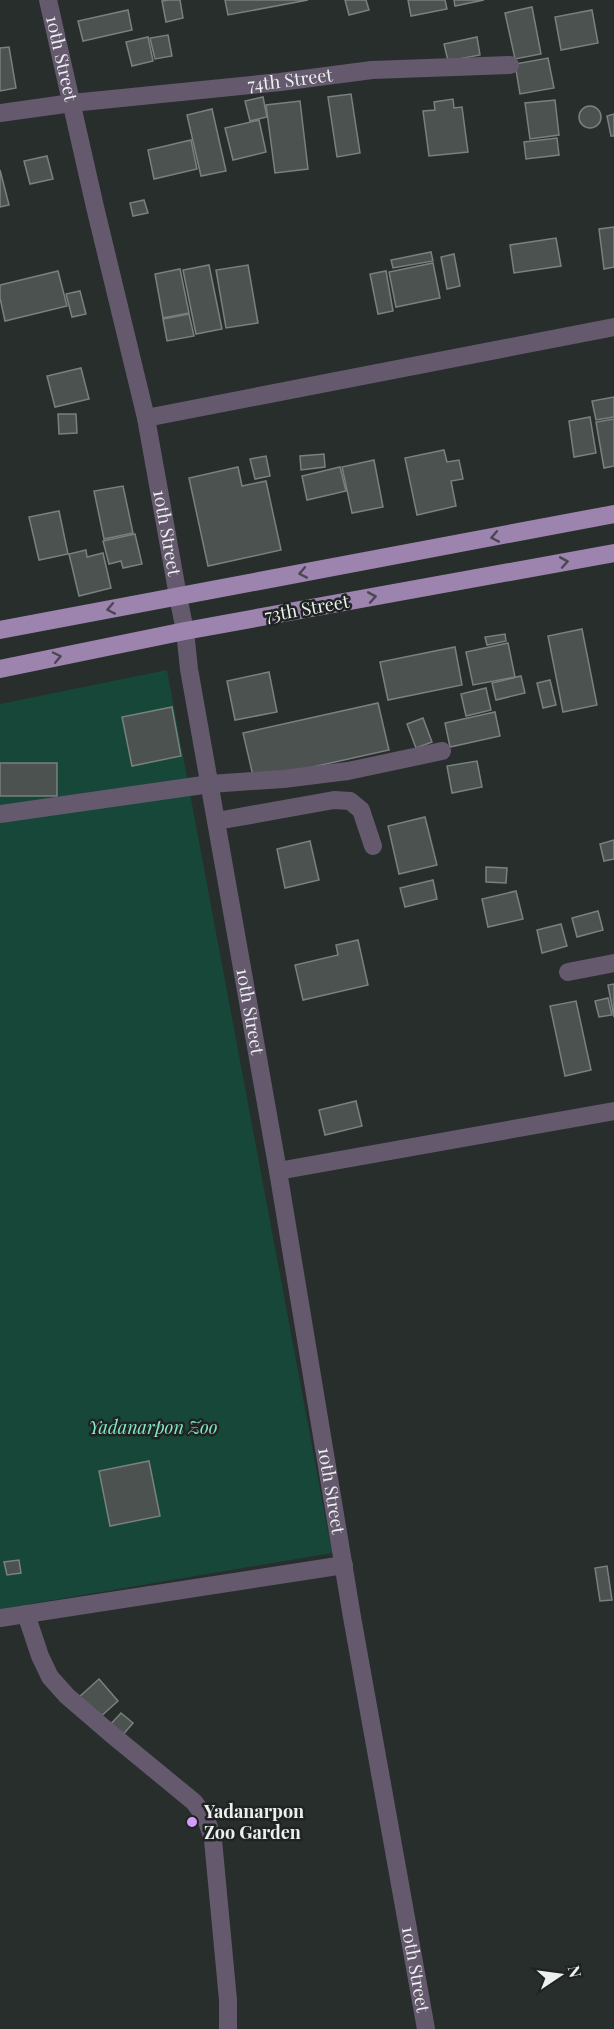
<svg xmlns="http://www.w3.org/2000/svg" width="614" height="2029" viewBox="0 0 614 2029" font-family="'Playfair Display',serif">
  <rect width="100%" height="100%" fill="#282e2c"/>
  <path fill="#164738" d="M167,670L332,1553L0,1609V704Z"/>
  <g fill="#4c5250" stroke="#7a807e" stroke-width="1.5">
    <path d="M169,0H180L183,18L166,22L162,1Z"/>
    <path d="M225,0H308L228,15Z"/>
    <path d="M345,0H366L369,10L349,15Z"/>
    <path d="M408,0H445L447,9L411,16Z"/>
    <path d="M454,0H484L455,6Z"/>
    <path d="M532,7L541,54L515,59L505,13Z"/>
    <path d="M128,10L132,30L83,41L78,21Z"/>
    <path d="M592,10L598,43L561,50L555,17Z"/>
    <path d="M168,35L172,56L155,59L150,38Z"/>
    <path d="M148,37L153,61L132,66L126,42Z"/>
    <path d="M477,37L480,55L448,61L444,44Z"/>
    <path d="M9,47L16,88L0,91V48Z"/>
    <path d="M548,58L554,88L520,94L515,64Z"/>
    <path d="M351,94L360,153L337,157L328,97Z"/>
    <path d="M263,97L267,117L250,121L245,101Z"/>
    <path d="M453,99L454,108L462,107L468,152L429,156L423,111L435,110L434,102Z"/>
    <path d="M555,100L559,135L530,139L525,103Z"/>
    <path d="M300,101L308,169L275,173L266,105Z"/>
    <circle cx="590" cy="117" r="11"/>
    <path d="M212,109L226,171L201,176L187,115Z"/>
    <path d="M614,114V136H611L607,116Z"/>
    <path d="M259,120L266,152L233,160L225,128Z"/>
    <path d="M557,138L559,155L526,159L524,142Z"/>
    <path d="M191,140L197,169L154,179L148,150Z"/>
    <path d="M47,156L53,179L30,184L24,161Z"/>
    <path d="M0,170L9,205L0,207Z"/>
    <path d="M144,200L148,213L133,216L130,203Z"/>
    <path d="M614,227V267L604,269L599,229Z"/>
    <path d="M556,238L561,266L514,273L510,245Z"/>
    <path d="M431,252L433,261L393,268L391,260Z"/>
    <path d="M454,254L460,286L447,289L441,257Z"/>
    <path d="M433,263L440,298L396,307L389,272Z"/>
    <path d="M209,265L222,329L196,334L183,270Z"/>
    <path d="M248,265L258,323L226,328L216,270Z"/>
    <path d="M180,269L189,313L163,318L155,274Z"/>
    <path d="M58,271L67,306L5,321L0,298V285Z"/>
    <path d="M386,271L393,311L378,314L370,274Z"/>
    <path d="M80,291L86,314L72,317L66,294Z"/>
    <path d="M189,314L194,336L167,341L163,319Z"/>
    <path d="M81,368L89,399L55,407L47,376Z"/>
    <path d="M614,397V417L596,420L592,401Z"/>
    <path d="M58,414H76L77,433L59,434Z"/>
    <path d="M590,417L596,453L574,457L569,421Z"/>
    <path d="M614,419V466L604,468L596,422Z"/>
    <path d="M444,450L447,462L459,460L463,479L451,481L456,506L417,515L405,458Z"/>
    <path d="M324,454L325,467L301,470L300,456Z"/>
    <path d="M266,456L270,476L255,479L250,459Z"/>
    <path d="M374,460L383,507L352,513L342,467Z"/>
    <path d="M238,467L242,486L266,481L281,550L208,566L189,478Z"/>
    <path d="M340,467L346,491L307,500L302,476Z"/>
    <path d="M123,486L133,533L104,539L94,491Z"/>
    <path d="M59,511L68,554L39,560L29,517Z"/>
    <path d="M135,534L142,564L123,568L121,561L109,564L103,541Z"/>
    <path d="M86,550L87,557L103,553L111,588L79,596L69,554Z"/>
    <path d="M582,629L597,705L563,712L548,636Z"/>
    <path d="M505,634L506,641L487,645L485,637Z"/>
    <path d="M508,643L515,677L473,685L466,652Z"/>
    <path d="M455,647L462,685L388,700L380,662Z"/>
    <path d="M269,672L277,712L235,720L227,681Z"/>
    <path d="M521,676L525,693L496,700L492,683Z"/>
    <path d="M550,680L556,705L543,708L537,683Z"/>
    <path d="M486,688L491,710L466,716L461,694Z"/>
    <path d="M378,703L389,750L254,780L243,733Z"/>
    <path d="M172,707L181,756L132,766L122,717Z"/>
    <path d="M495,712L500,736L450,747L445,723Z"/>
    <path d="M423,718L432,742L416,748L407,724Z"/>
    <path d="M477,761L482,787L452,793L447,766Z"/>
    <rect x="0" y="763" width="57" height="33"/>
    <path d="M425,817L437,865L399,874L388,826Z"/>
    <path d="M614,840V859L604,861L600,844Z"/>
    <path d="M310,841L319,880L285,888L277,849Z"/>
    <path d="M486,867L507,868L506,883L486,882Z"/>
    <path d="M433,880L437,899L405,907L400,888Z"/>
    <path d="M516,891L523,919L488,927L482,899Z"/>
    <path d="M598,911L603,930L577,937L572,918Z"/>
    <path d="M561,924L567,946L542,953L537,930Z"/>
    <path d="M358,940L368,985L303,1000L295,965L338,955L336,945Z"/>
    <path d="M614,984V1017L608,985Z"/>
    <path d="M608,998L612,1015L599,1017L595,1001Z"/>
    <path d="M576,1001L591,1070L565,1076L550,1006Z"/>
    <path d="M356,1101L362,1126L325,1135L319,1110Z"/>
    <path d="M149,1461L160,1516L110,1526L99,1471Z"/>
    <path d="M19,1560L21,1573L7,1575L4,1562Z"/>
    <path d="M607,1566L612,1600L600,1601L595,1568Z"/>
    <path d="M99,1679L118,1701L98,1719L78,1698Z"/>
    <path d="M121,1713L133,1723L121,1737L109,1726Z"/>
  </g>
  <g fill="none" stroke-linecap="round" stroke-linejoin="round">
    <g stroke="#65596e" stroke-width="18">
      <path id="s1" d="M48,0L95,207L146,418L178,596L185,631L189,669L278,1171L352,1617L426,2029"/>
      <path id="s2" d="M0,113L72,103L280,82L372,70L510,65"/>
      <path d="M146,418L614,327"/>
      <path d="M0,814L210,784L283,779L348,771L442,751"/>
      <path d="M217,821L334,800L350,801L361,810L373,846"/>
      <path d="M568,972L614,963"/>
      <path d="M278,1171L614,1111"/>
      <path d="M26,1614L40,1656L50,1677L67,1696L110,1733L194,1802L206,1818L213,1840L228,2000V2029"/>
      <path d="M0,1618L344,1565"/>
    </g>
    <g stroke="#9c84ae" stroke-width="18">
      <path d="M0,630L614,514"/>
      <path d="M0,669L185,631L614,553"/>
    </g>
  </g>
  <defs><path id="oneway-chevron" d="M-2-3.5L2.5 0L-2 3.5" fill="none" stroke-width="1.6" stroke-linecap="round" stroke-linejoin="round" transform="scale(1.5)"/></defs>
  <g stroke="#4b4653">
    <use href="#oneway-chevron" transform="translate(495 537) rotate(169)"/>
    <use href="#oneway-chevron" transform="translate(564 562) rotate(-10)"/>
    <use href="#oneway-chevron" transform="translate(303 573) rotate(169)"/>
    <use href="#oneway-chevron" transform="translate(372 597) rotate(-10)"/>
    <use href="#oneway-chevron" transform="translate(111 609) rotate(169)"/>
    <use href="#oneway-chevron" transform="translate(57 657) rotate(-12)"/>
  </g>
  <circle fill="#d49cfb" stroke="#1f2422" stroke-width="2" cx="192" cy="1822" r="6"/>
  <g text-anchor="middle" stroke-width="5" stroke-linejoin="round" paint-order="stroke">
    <g font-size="18" fill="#ecf0ef" stroke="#1f2422">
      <text dy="6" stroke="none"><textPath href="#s1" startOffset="60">10th Street</textPath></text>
      <text dy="6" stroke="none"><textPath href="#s2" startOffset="292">74th Street</textPath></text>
      <text dy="6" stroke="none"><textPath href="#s1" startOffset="546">10th Street</textPath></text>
      <text transform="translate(307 609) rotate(-10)" y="6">73th Street</text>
      <text dy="6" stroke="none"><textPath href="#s1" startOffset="1032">10th Street</textPath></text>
      <text dy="6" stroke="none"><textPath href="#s1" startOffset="1518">10th Street</textPath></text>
      <text dy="6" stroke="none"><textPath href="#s1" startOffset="2004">10th Street</textPath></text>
    </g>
    <g font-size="18" font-style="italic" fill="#85eac7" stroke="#1f2422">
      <text x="153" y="1434">Yadanarpon Zoo</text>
    </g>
    <g font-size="18" font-weight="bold" fill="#ecf0ef" stroke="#1f2422" text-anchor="start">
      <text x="204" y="1818">Yadanarpon<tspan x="204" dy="21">Zoo Garden</tspan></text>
    </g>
  </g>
  <g transform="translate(560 1975) rotate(77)" stroke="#1f2422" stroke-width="4.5" paint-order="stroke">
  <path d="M0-4.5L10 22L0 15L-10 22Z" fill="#ecf0ef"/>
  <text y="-9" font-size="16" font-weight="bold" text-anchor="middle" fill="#ecf0ef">N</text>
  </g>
</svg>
